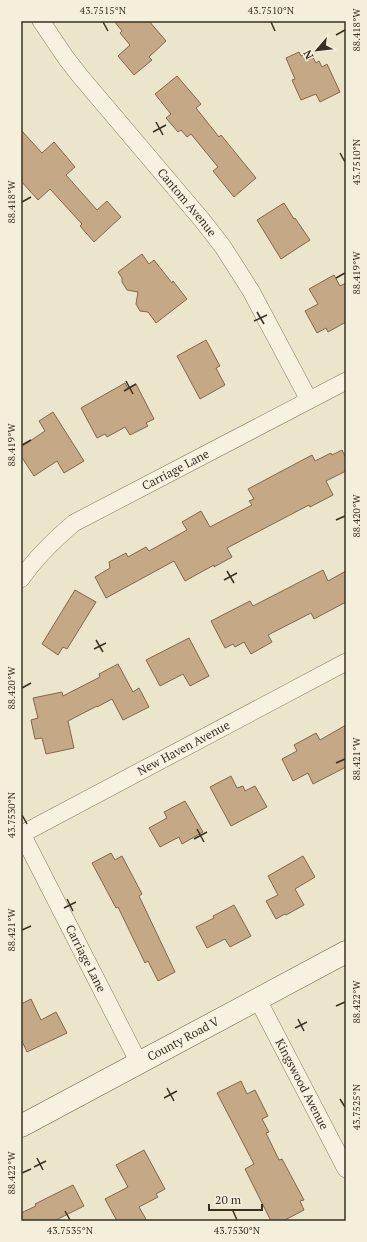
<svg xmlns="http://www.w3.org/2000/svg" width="367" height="1242" viewBox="0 0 367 1242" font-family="'PT Serif',serif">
  <rect width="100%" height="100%" fill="#ebe5cc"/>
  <g fill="#c5a886" stroke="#846749">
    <path d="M114,21H149L166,41L149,57L152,60L134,75L118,56L130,45L120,33L122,31Z"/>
    <path d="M299,52L301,56L310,52L316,63L319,61L322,67L327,64L340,92L320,102L316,94L301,100L292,80L295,79L286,58Z"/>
    <path d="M177,76L201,104L196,108L219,137L221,135L256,178L234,197L213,171L218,167L191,134L187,137L181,130L178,132L166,118L171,114L155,94Z"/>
    <path d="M21,130L42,153L54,142L75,167L66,175L97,210L107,201L121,217L94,242L80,226L82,224L50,189L38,200L21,181Z"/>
    <path d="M284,203L294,219L295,218L310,240L281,259L257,220Z"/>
    <path d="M142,254L149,264L154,260L172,283L173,281L187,299L156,323L148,312L140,311L136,304L138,292L127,290L122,282V278L118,272Z"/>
    <path d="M334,275L340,286L346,283V322L328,332L326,328L317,333L305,311L318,304L309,289Z"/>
    <path d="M206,340L220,366L216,368L225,385L200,399L177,356Z"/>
    <path d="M125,383L128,388L136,384L154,419L146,423L148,426L130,435L125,427L107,437L105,434L97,438L81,408Z"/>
    <path d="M53,412L84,461L64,473L57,461L34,476L21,456V447L45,431L39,421Z"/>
    <path d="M342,450L346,458V471L326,481L333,495L310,507L309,505L227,548L232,557L214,567V565L185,581L174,561L106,598L95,577L110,568L109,562L126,553L128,557L146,547L149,551L187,530L182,522L201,511L210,527L252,505L249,501L254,499L248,489L312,455L315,461L331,453L332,455Z"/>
    <path d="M323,570L328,581L346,571V602L314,619L311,613L268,635L272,642L251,654L244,642L235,647L233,644L225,648L211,621L250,601L253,606Z"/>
    <path d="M75,590L96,602L67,649L63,647L58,655L42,644Z"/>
    <path d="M189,638L209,676L190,686L183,674L160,686L146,660Z"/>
    <path d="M118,664L133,692L139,688L149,707L123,720L112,699L97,707V706L68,721L74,748L46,754L42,738L35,739L31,720L38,718L33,698L62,692L63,696L100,677L99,674Z"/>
    <path d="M346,725V767L313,784L308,773L293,781L282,759L297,751L294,745L316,733L320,740Z"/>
    <path d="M231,776L237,788L243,786L245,791L255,786L267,807L231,826L210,787Z"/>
    <path d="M185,801L203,832L182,844L179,837L160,847L149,828L167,818L164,812Z"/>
    <path d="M111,853L115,860L122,856L142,894L139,896L175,972L158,981L148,961L145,963L118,907L116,908L92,863Z"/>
    <path d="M303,856L315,877L295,889L304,905L286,915L285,914L276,919L266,901L278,895L268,876Z"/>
    <path d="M234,905L251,936L230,947L225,939L207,948L196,927L214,918L213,916Z"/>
    <path d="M31,999L41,1020L56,1012L67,1033L27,1052L21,1039V1004Z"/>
    <path d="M241,1081L247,1094L255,1090L268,1116L262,1119L269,1132L266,1133L279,1160L282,1159L304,1200L300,1201L304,1210L283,1221H271L245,1169L254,1164L217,1093Z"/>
    <path d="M144,1150L165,1189L156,1194L158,1197L139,1207L147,1221H117L105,1199L128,1187L116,1165Z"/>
    <path d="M73,1185L84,1206L54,1221H21V1213L36,1206L35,1204Z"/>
  </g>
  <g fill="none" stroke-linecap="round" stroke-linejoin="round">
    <g stroke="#877a61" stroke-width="18">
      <g id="street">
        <path id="s1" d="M41,21L66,58L80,76L202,220L223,247L251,291L309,400"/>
        <path id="s2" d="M21,579C36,557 54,540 74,523L346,381"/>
        <path id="s3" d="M21,832L139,1063"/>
        <path id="s4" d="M22,834L346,662"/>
        <path id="s5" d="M258,1000L346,1169"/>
      </g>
    </g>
    <g stroke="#695b44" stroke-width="23">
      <g id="secondary">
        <path id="s6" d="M21,1126L346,952"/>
      </g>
    </g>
    <use href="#street" stroke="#f6f2df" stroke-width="17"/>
    <use href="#secondary" stroke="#f6f2df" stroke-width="22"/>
  </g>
  <path fill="none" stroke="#393023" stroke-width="1.5" d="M103,22L108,31M271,22L275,31M336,35L345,30M156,122L163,135M153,132L166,125M340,153L345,162M22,202L31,197M336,278L345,273M257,312L264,324M254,321L267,315M126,381L133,394M124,391L136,384M22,445L31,440M336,520L345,516M227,571L234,583M224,580L237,573M96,640L103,652M94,649L106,643M22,688L31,683M336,763L345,759M22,815L27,824M197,829L204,842M194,839L207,832M67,899L73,911M64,908L76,902M22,930L31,926M336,1006L345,1002M298,1019L304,1031M295,1028L307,1022M167,1088L174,1101M164,1098L177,1091M340,1099L345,1107M37,1158L43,1170M34,1167L46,1161M22,1173L31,1169M65,1211L70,1220M233,1211L237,1220"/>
  <g text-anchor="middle" stroke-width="3.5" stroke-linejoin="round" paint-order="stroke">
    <g font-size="12" fill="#393023" stroke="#f3efdb">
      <text dy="4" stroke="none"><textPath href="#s1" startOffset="233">Cantom Avenue</textPath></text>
      <text dy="4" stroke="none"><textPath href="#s2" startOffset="192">Carriage Lane</textPath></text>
      <text dy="4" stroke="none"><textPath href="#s4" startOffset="183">New Haven Avenue</textPath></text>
      <text dy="4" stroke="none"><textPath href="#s3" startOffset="142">Carriage Lane</textPath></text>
      <text dy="4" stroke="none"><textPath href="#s6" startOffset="184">County Road V</textPath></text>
      <text dy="4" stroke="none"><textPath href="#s5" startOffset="95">Kingswood Avenue</textPath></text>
    </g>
  </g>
  <rect width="367" height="1242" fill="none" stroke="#f3efdb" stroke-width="44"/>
  <g transform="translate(317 50) rotate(242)" stroke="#f3efdb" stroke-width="3" paint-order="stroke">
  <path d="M0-3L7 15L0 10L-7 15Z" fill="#393023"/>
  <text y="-6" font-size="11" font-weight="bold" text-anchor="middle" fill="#393023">N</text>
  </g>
  <path d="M209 1204v6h53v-6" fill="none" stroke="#393023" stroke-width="2"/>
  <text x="215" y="1204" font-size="12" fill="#393023" stroke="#f3efdb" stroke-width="3" paint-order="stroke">20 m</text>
  <rect x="22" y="22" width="323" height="1198" fill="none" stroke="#393023" stroke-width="1.5"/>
  <g font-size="10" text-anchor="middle" fill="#393023">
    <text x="103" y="14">43.7515°N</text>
    <text x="271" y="14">43.7510°N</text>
    <text transform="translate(356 30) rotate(-90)" y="4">88.418°W</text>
    <text transform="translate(356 162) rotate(-90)" y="4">43.7510°N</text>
    <text transform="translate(11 202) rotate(-90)" y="4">88.418°W</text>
    <text transform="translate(356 273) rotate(-90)" y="4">88.419°W</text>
    <text transform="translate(11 445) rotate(-90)" y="4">88.419°W</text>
    <text transform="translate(356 516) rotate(-90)" y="4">88.420°W</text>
    <text transform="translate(11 688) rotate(-90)" y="4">88.420°W</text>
    <text transform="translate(356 759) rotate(-90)" y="4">88.421°W</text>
    <text transform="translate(11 815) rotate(-90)" y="4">43.7530°N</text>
    <text transform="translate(11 930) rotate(-90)" y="4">88.421°W</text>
    <text transform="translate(356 1002) rotate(-90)" y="4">88.422°W</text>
    <text transform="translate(356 1107) rotate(-90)" y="4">43.7525°N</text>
    <text transform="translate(11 1173) rotate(-90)" y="4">88.422°W</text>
    <text x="70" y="1234">43.7535°N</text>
    <text x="237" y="1234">43.7530°N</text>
  </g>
</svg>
